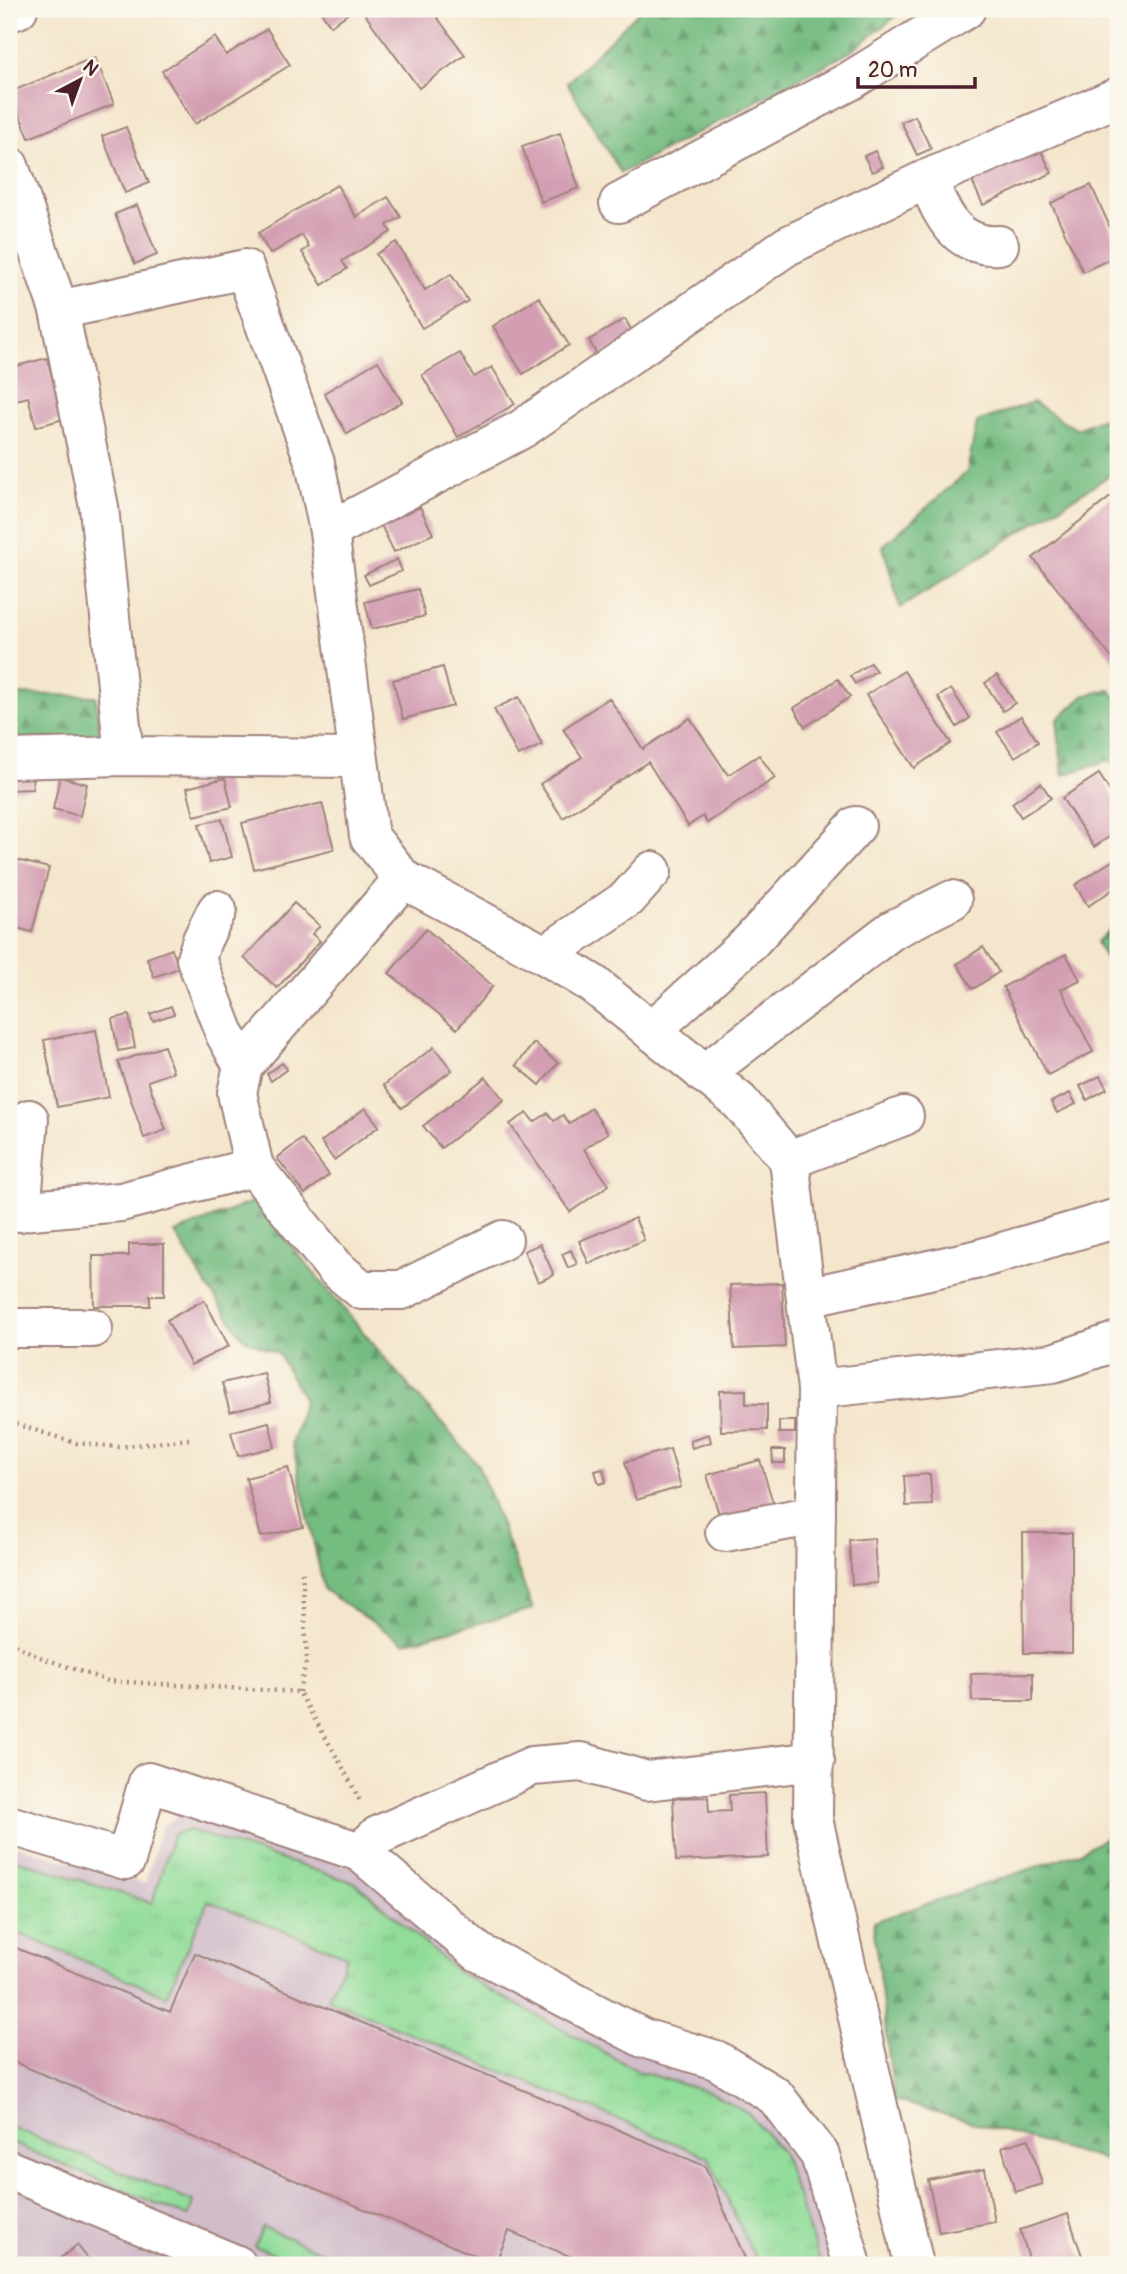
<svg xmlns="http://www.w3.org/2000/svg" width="1127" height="2274" viewBox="0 0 1127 2274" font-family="Pangolin,sans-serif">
  <defs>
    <pattern id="grass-tufts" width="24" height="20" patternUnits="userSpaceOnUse" patternTransform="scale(1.75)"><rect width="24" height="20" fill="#90dc99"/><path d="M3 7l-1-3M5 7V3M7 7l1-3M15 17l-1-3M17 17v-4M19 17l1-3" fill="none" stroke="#7ebc84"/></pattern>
    <pattern id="forest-firs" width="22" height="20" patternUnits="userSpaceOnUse" patternTransform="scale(1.75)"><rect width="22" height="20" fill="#74bc81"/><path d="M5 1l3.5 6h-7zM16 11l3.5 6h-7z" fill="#61986a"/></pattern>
  </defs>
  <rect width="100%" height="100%" fill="#fbf7ec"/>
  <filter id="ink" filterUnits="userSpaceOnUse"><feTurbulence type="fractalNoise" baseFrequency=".0143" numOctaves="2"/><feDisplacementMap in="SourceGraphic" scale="14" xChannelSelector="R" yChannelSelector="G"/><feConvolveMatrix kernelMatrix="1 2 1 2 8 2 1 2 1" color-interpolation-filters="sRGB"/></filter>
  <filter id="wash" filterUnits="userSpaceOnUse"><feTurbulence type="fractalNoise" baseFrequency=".00686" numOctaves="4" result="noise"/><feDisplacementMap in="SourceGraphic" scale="28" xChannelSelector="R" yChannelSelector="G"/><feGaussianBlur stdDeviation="1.57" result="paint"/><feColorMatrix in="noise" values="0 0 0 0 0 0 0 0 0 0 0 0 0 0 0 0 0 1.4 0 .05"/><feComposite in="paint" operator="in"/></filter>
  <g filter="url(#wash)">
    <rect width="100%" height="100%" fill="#f4e6cc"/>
    <path fill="#d1bdca" d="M184,1812L366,1871L745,2094L806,2156L837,2265H9V1843L145,1884L161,1827Z"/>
    <g fill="url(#grass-tufts)" stroke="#6d7e62" stroke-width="2">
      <path d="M188,1830L356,1883L458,1972L638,2071L712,2093L748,2113L782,2152L821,2265H758L708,2157L328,1999L347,1956L208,1901L166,1996L9,1929V1857L152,1903L173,1835Z"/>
      <path d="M9,2126L193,2201L188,2217L9,2142Z"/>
      <path d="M263,2227L351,2265H301L254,2246Z"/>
    </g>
    <g fill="url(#forest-firs)" stroke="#5f6e56" stroke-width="2">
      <path d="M641,9H897L900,13L852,51L621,173L567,83Z"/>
      <path d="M1033,402L1076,429L1118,412V470L900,608L883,546L967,472L977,422Z"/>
      <path d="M1110,689L1118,700V770L1109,760L1063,775L1057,720L1084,696Z"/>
      <path d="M9,694L96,696L100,739L9,740Z"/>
      <path d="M1118,920V986L1097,942Z"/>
      <path d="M254,1201L393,1368L478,1465L533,1609L404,1643L324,1590L292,1442L304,1400L278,1353L244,1339L205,1283L175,1233Z"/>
      <path d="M1118,1830V2164L894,2100L873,1922L1080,1852Z"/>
    </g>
    <g id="blocks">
      <g fill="#d39eb2">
        <path d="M319,9H354L331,26Z"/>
        <path d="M361,9H431L465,55L419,88Z"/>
        <path d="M267,29L290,65L195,124L162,71L215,37L226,55Z"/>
        <path d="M95,57L114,104L29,138L10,92Z"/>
        <path d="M915,116L931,149L917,155L901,122Z"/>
        <path d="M126,127L149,183L125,193L102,136Z"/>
        <path d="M560,133L579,188L541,202L522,146Z"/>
        <path d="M1039,147L1052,173L983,205L971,179Z"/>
        <path d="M875,151L883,167L872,172L864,156Z"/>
        <path d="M337,185L356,217L388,197L401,217L387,225L391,232L342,261L347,269L322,285L302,252L309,247L302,235L270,254L258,233Z"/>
        <path d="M1091,185L1118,245V255L1083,272L1051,203Z"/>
        <path d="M137,205L157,255L135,264L115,214Z"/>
        <path d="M396,242L425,290L451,274L468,301L422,328L376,254Z"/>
        <path d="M539,297L569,345L523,374L493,326Z"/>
        <path d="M625,319L635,336L598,357L589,340Z"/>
        <path d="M460,353L474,377L492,367L515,404L458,437L422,375Z"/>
        <path d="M47,358L63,419L36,427L28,397L9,402V368Z"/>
        <path d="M378,361L402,402L347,434L324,393Z"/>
        <path d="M1113,495L1118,502V666L1033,558Z"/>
        <path d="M420,507L433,534L394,552L381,525Z"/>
        <path d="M397,559L402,571L369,585L364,575Z"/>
        <path d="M418,589L425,616L372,629L365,602Z"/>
        <path d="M870,663L876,671L855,684L850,676Z"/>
        <path d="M443,667L453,706L403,719L393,680Z"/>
        <path d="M904,671L951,743L914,768L866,695Z"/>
        <path d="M997,675L1015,703L1003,711L985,683Z"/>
        <path d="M838,679L850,697L805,727L794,708Z"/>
        <path d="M951,689L970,718L957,727L938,697Z"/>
        <path d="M519,697L542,745L518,756L494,709Z"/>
        <path d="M609,698L643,749L690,718L728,775L759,755L775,778L707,823L703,816L688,826L648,762L563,818L540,784L582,757L563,729Z"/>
        <path d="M1021,716L1038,742L1015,757L997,732Z"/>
        <path d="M1099,774L1118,804V831L1094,847L1062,798Z"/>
        <path d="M32,775L33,789L9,790V777Z"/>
        <path d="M60,777L87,784L80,816L53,809Z"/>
        <path d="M225,778L232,807L194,816L187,788Z"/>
        <path d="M1041,783L1051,798L1021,817L1012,803Z"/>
        <path d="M322,803L334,849L254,869L242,823Z"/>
        <path d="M222,819L232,857L209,863L199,824Z"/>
        <path d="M1118,857V886L1088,906L1075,885Z"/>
        <path d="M13,859L49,868L32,932L9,926V876Z"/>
        <path d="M294,903L320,926L312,934L320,941L277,988L244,958Z"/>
        <path d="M426,929L493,986L457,1029L389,973Z"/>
        <path d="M983,947L999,972L973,989L957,964Z"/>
        <path d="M172,949L179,968L154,977L147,958Z"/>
        <path d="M1066,954L1080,980L1061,989L1093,1052L1048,1075L1003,987Z"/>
        <path d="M171,1006L174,1014L153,1021L150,1014Z"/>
        <path d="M129,1015L135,1048L118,1051L112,1019Z"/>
        <path d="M96,1030L109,1097L57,1107L44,1040Z"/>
        <path d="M534,1043L558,1063L540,1085L516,1065Z"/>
        <path d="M164,1046L173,1072L148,1081L166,1130L144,1138L118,1062Z"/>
        <path d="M434,1047L452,1070L402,1108L384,1085Z"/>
        <path d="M282,1063L287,1069L271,1081L267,1074Z"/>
        <path d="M1100,1076L1107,1089L1087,1100L1080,1086Z"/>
        <path d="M486,1077L504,1100L441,1148L423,1126Z"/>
        <path d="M1070,1093L1076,1104L1057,1113L1051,1102Z"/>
        <path d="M365,1108L379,1126L334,1160L321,1142Z"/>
        <path d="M591,1108L608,1133L584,1149L609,1185L570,1212L510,1124L527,1113L534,1122L548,1113L554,1121L563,1115L569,1124Z"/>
        <path d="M302,1139L329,1175L305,1194L277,1158Z"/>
        <path d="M635,1218L644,1240L589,1264L579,1241Z"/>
        <path d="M129,1244H164V1296H150V1306H94L93,1256H129Z"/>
        <path d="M540,1244L554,1275L538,1282L524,1251Z"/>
        <path d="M571,1250L577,1264L568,1268L562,1254Z"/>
        <path d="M782,1283L785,1347L734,1349L730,1285Z"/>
        <path d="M204,1300L229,1346L191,1365L167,1320Z"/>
        <path d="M264,1373L271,1402L230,1412L222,1383Z"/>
        <path d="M746,1390V1404H767V1430L721,1431L720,1391Z"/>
        <rect x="779" y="1421" width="16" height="12"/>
        <path d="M269,1422L275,1447L238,1456L231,1432Z"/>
        <path d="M709,1434L711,1442L692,1448L690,1440Z"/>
        <path d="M670,1449L681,1487L636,1500L625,1462Z"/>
        <path d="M772,1450H785V1463H773Z"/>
        <path d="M760,1460L774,1506L721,1521L707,1475Z"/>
        <path d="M288,1467L303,1527L261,1537L246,1478Z"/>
        <path d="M603,1469L606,1482L599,1484L595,1471Z"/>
        <path d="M930,1474L932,1505L906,1506L904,1476Z"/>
        <path d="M1023,1533H1072V1653H1024Z"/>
        <path d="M874,1538L877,1583L852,1585L849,1540Z"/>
        <path d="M1033,1673V1701H972L971,1674Z"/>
        <path d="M765,1793L768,1857L676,1861L673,1798L708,1797L709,1812L730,1811L729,1795Z"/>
        <path d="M9,1945L170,2012L195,1953L705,2166L748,2265H591L509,2231L495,2264L9,2060Z"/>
        <path d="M1029,2139L1042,2184L1015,2192L1002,2147Z"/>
        <path d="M985,2169L995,2222L939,2232L928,2180Z"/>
        <path d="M1068,2214L1085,2265H1031L1020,2230Z"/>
        <path d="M77,2245L93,2265H52Z"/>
      </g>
    </g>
  </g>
  <g filter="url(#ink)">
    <use href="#blocks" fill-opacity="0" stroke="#9f827c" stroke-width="2"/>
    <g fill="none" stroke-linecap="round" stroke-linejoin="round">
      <g stroke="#9f827c" stroke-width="42">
        <g id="minor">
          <path d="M9,12L18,9"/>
          <path d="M9,166L59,310L245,269L315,463L329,531L369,836L403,879L545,955L593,984L739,1101L789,1160L817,1389L813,1819L914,2265"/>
          <path d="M927,179C942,213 955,248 999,245"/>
          <path d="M619,203L850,81L966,9"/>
          <path d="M59,310L99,507L124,756"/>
          <path d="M329,531L522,429L787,246L927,179L1118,97"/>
          <path d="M9,759L124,756L358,758"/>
          <path d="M217,910L202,940L196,959L225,1034L243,1066"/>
          <path d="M545,955L627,899L652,871"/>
          <path d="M651,1031L751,941L856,826"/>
          <path d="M704,1074L892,930L952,900"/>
          <path d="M789,1160L904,1116"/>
          <path d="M254,1167L334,1267L362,1290H402L503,1240"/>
          <path d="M9,1212L121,1202L254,1167L237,1093L243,1066L403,879"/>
          <path d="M21,1212L29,1119"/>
          <path d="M807,1297L979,1259L1118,1218"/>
          <path d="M9,1328H93"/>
          <path d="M817,1389L1053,1363L1118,1341"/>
          <path d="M725,1532L816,1515"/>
          <path d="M9,1825L126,1860L148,1782L360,1852L478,1952L643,2038L716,2060L775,2096L820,2155L852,2265"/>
          <path d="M360,1852L377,1836L532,1766L581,1762L647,1781L815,1761"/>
          <path d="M9,2170L237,2265"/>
        </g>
      </g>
      <g stroke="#9f827c" stroke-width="4.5" stroke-dasharray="2 5" stroke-linecap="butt">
        <path d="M9,1422L76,1443L118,1447L189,1439"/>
        <path d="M9,1641L37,1656L108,1681L299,1692L342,1766L360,1801"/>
        <path d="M299,1692L307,1658L302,1569"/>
      </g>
      <use href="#minor" stroke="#fff" stroke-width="38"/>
    </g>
  </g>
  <rect width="1127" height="2274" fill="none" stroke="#fbf7ec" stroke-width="35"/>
  <g transform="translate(80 80) rotate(41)" stroke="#fbf7ec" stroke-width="5" paint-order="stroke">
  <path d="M0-5L12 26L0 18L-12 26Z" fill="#4a1f2b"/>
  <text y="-10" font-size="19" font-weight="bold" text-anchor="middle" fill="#4a1f2b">N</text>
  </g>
  <path d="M858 77v10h117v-10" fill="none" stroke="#4a1f2b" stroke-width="3.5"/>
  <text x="868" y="77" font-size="21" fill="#4a1f2b" stroke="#fbf7ec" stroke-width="5" paint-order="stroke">20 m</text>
</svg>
